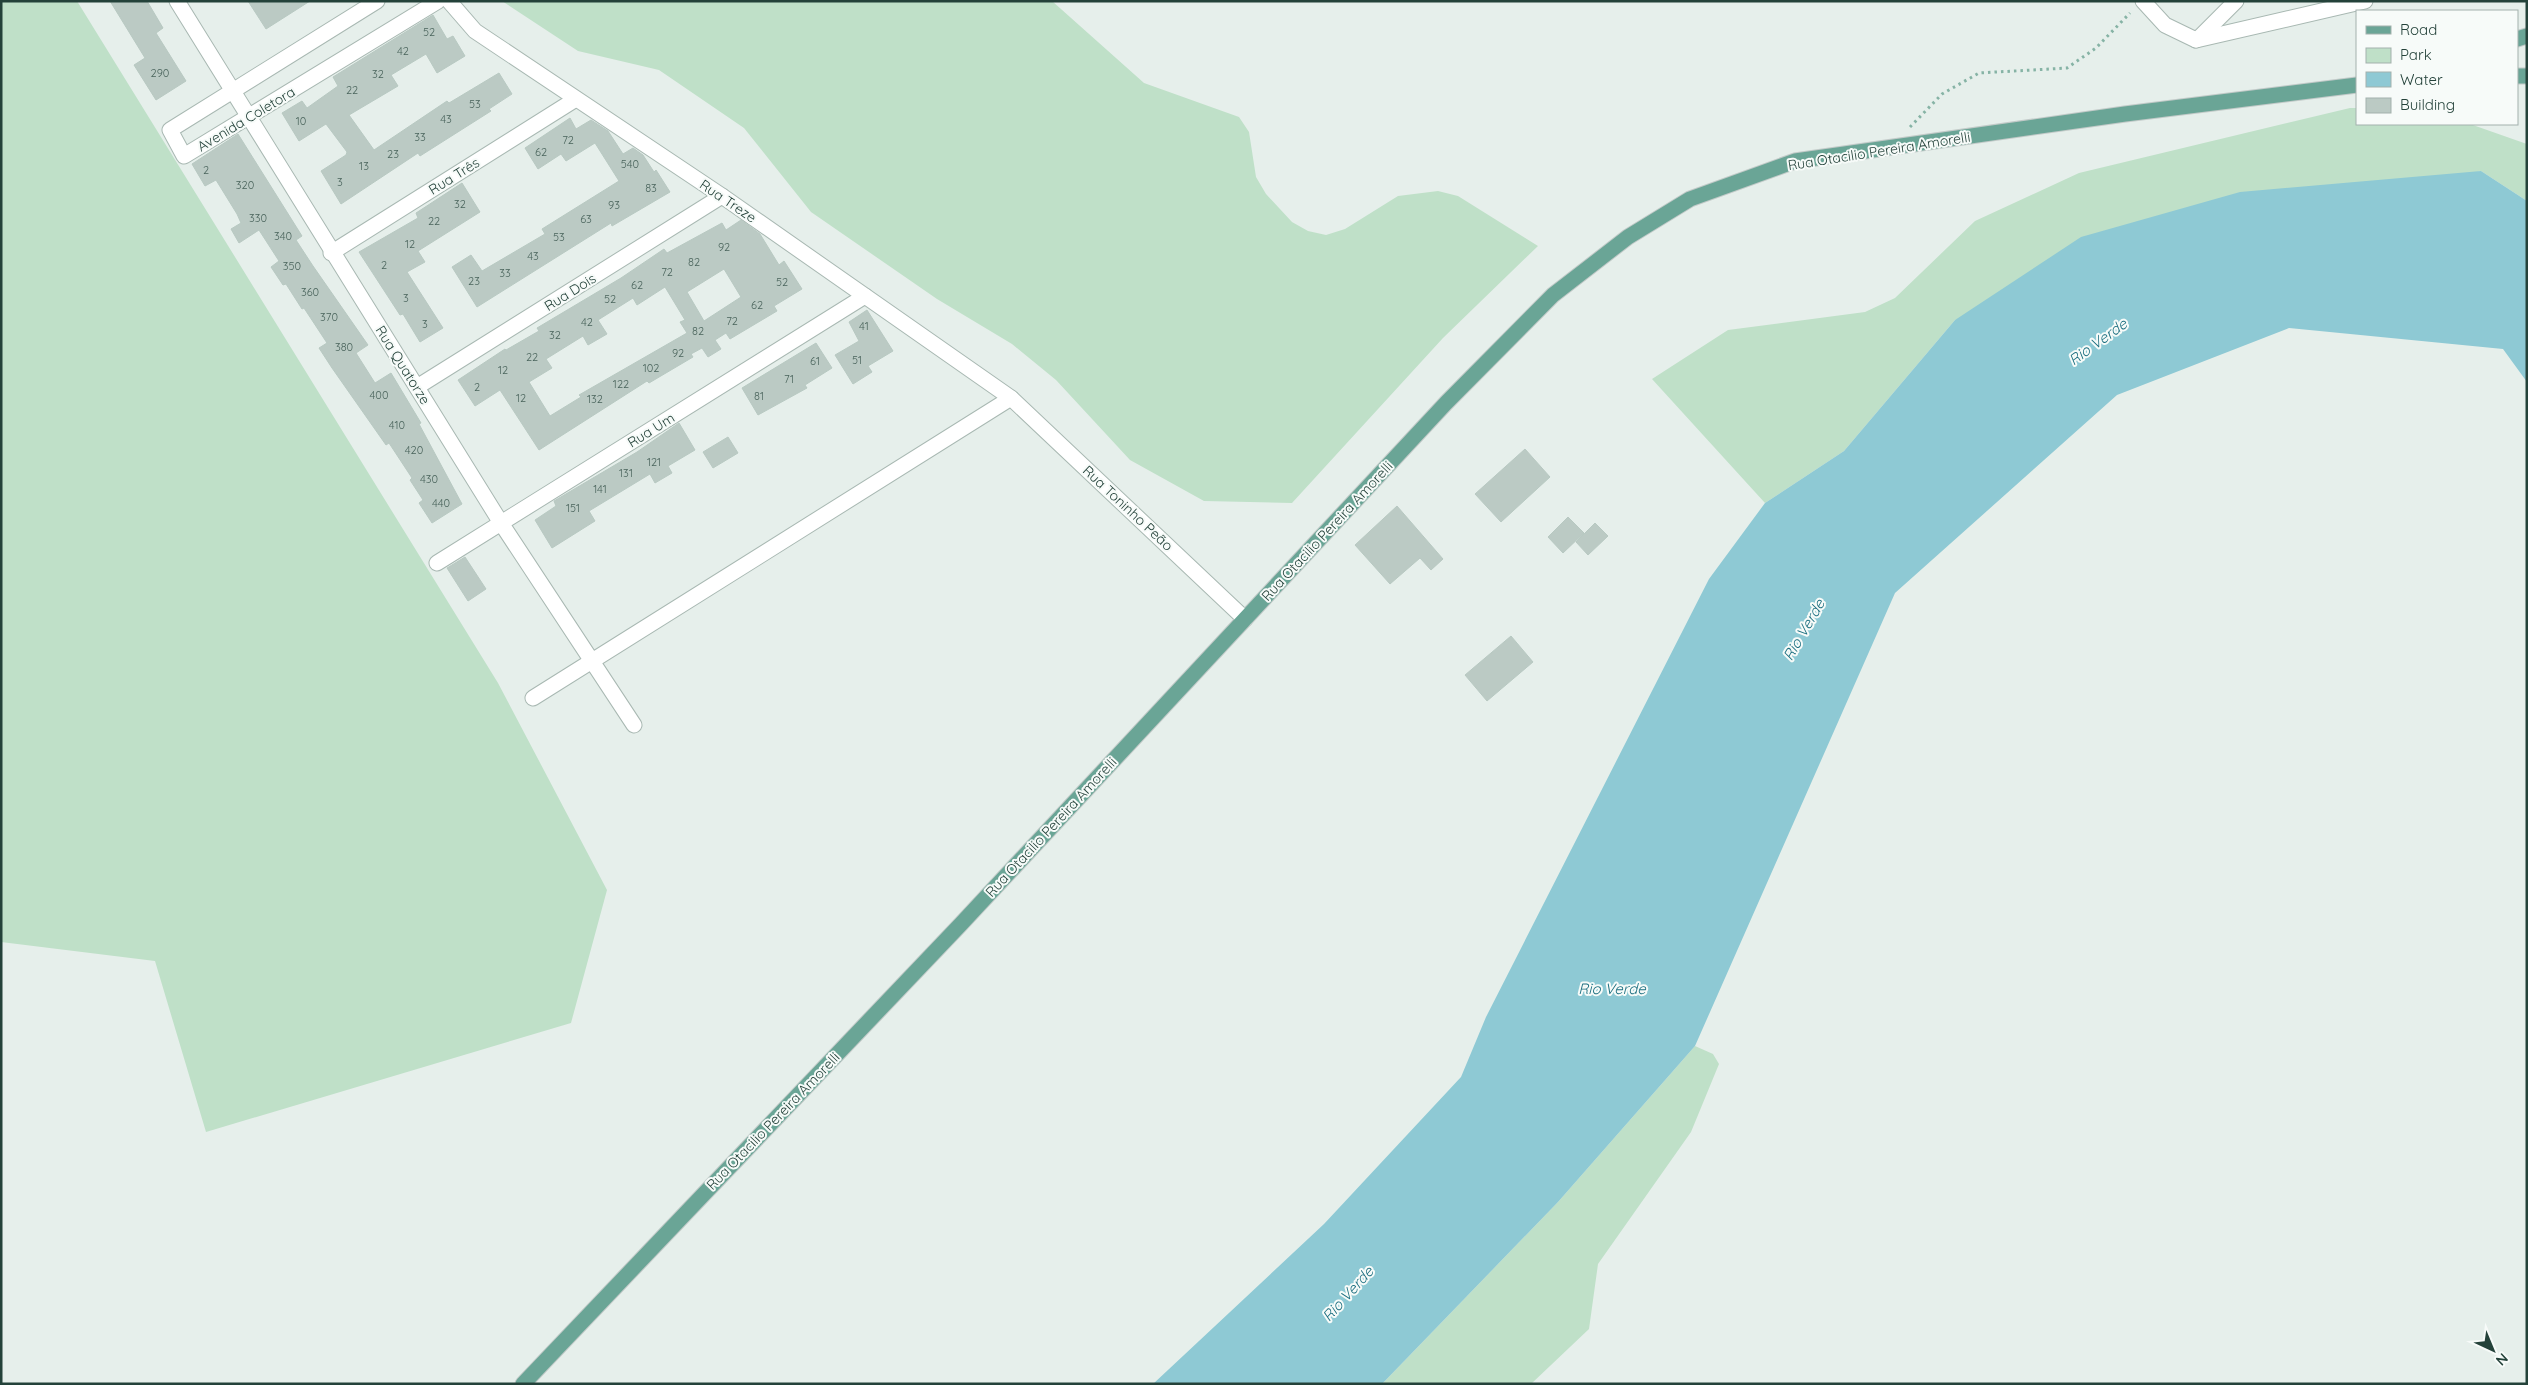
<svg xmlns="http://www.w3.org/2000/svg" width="2528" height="1385" viewBox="0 0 2528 1385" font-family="Quicksand,sans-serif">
  <rect width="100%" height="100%" fill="#e6efeb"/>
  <g fill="#bfe0c8">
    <path d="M1,1H77L498,683L607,890L571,1023L206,1132L155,961L1,942Z"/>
    <path d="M502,1H1052L1144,83L1239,117L1249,132L1256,177L1266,194L1292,222L1308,231L1326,235L1345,229L1398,196L1438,191L1458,196L1538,246L1443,338L1292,503L1204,501L1130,460L1056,380L1012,344L937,299L811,212L744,128L659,70L578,51Z"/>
    <path d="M2350,108H2357V124H2470L2524,143L2527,144V201L2481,171L1955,320L1844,451L1765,503L1652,379L1728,330L1865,312L1895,298L1975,221L2079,173Z"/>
    <path d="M1695,1046L1713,1054L1719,1064L1691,1132L1598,1264L1589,1329L1531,1384H1382L1558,1202Z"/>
  </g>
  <path fill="#8ec9d4" d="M2481,171L2527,201V382L2503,349L2289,328L2117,395L1895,593L1695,1046L1558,1202L1382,1384H1153L1324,1224L1461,1077L1486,1017L1709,579L1765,503L1844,451L1955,320L2081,237L2240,192Z"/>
  <g fill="#bbcac4" stroke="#b8c9c2" fill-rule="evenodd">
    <path d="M110,1H147L163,28L156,33L186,81L156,100L134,65L145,58Z"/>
    <path d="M248,1H310L266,29Z"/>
    <path d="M433,15L447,39L453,36L465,56L437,73L426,54L391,75L398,86L349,115L374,150L447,101L449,103L499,73L512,94L489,109L491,111L420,156L418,153L341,204L321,171L346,155L347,152L326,124L299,141L282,113L302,101L307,108L338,86L333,77Z"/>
    <path d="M570,118L576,129L591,120L608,131L623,154L633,148L643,155L654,172L656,170L670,192L612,226L611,223L477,307L452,267L471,255L482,271L545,234L542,229L619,181L595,143L566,161L561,154L538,169L525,148Z"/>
    <path d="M238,134L302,236L296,240L313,266L368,345L356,353L375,383L391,373L421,423L419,424L462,504L432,523L419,503L423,500L410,480L412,478L389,443L386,445L332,368L319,348L327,343L304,308L302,309L286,284L283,285L271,267L279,261L259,230L239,243L231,229L241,223L237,214L216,180L205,186L192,164Z"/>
    <path d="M462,183L480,212L418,251L425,262L407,272L443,328L420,342L403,314L400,315L359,252L418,218L416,213Z"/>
    <path d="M741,220L760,234L779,265L784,261L802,289L774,306L777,311L730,339L726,333L715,340L721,349L708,357L702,348L691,354L693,357L649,383L647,381L539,450L500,390L475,406L458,380L505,349L506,350L539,331L537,328L621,278L664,249L667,253L722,223L726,230ZM724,269L741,297L704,321L687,292ZM665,287L685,320L680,322L687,333L579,395L581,397L550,416L529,382L552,368L546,359L583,336L588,345L607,334L598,320L633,298L637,305Z"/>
    <path d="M867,310L893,351L868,366L872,372L853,384L835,355L859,341L849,322Z"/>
    <path d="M816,343L832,368L805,385L807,388L758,415L742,388Z"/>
    <path d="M679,423L695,450L668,466L672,473L655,483L650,474L589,511L595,521L552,548L535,520L556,506L554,501L637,452Z"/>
    <path d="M728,437L738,453L713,468L703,452Z"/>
    <path d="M1525,449L1550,477L1501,522L1475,494Z"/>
    <path d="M1397,506L1443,559L1431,570L1420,558L1390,584L1355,545Z"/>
    <path d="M1568,517L1584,533L1563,553L1548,537Z"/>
    <path d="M1595,523L1608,536L1588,555L1576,542Z"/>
    <path d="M465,557L486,589L468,601L447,568Z"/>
    <path d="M1511,636L1533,662L1487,701L1465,675Z"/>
  </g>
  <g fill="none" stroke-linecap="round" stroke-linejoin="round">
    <g stroke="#a8b8b2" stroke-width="17">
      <g id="minor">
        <path d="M177,1L501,523L634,725"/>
        <path d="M377,1L170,130L184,156L438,1"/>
        <path d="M449,1L475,31L722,196L1011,398L1245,619"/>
        <path d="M2143,1L2165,25L2196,40"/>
        <path d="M2198,39L2236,1"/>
        <path d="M2196,40L2365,1"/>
        <path d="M331,253L576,99"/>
        <path d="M417,387L722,196"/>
        <path d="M437,563L865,296"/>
        <path d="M533,698L1011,398"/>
      </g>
    </g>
    <g stroke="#c2cac8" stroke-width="17">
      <g id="major">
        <path d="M2517,39L2527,36"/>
        <path d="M2517,76H2527"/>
        <path d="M523,1384L961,924L1446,403L1553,295L1628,237L1690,199L1795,161L2125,114L2357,85"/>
      </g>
    </g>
    <path stroke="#86b3a5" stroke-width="3" stroke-dasharray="2.5 4" stroke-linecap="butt" d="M1910,127L1942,94L1979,73L2067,68L2096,48L2130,13"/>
    <use href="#minor" stroke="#fff" stroke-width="15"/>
    <use href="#major" stroke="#6aa596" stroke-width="15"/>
  </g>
  <g text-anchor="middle" stroke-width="4" stroke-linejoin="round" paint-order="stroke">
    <g font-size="11" fill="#4a645c">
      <text x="429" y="36">52</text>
      <text x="403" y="55">42</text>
      <text x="160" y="77">290</text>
      <text x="378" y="78">32</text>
      <text x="352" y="94">22</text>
      <text x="475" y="108">53</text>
      <text x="446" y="123">43</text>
      <text x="301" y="125">10</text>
      <text x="420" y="141">33</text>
      <text x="568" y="144">72</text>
      <text x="541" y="156">62</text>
      <text x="393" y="158">23</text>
      <text x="630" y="168">540</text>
      <text x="364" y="170">13</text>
      <text x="206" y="174">2</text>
      <text x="340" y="186">3</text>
      <text x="245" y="189">320</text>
      <text x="651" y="192">83</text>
      <text x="460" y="208">32</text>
      <text x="614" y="209">93</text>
      <text x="258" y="222">330</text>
      <text x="586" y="223">63</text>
      <text x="434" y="225">22</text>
      <text x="283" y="240">340</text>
      <text x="559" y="241">53</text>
      <text x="410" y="248">12</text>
      <text x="724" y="251">92</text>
      <text x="533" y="260">43</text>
      <text x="694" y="266">82</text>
      <text x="384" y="269">2</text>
      <text x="292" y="270">350</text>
      <text x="667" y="276">72</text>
      <text x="505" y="277">33</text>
      <text x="474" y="285">23</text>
      <text x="782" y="286">52</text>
      <text x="637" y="289">62</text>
      <text x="310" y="296">360</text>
      <text x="406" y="302">3</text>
      <text x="610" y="303">52</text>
      <text x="757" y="309">62</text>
      <text x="329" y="321">370</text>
      <text x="732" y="325">72</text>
      <text x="587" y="326">42</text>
      <text x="425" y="328">3</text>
      <text x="864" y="330">41</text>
      <text x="698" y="335">82</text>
      <text x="555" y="339">32</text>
      <text x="344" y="351">380</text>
      <text x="678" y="357">92</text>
      <text x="532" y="361">22</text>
      <text x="857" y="364">51</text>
      <text x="815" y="365">61</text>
      <text x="651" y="372">102</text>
      <text x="503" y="374">12</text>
      <text x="789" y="383">71</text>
      <text x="621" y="388">122</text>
      <text x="477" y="391">2</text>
      <text x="379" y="399">400</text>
      <text x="759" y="400">81</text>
      <text x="521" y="402">12</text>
      <text x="595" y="403">132</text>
      <text x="397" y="429">410</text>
      <text x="414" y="454">420</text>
      <text x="654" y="466">121</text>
      <text x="626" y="477">131</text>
      <text x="429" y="483">430</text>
      <text x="600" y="493">141</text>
      <text x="441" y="507">440</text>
      <text x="573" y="512">151</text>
    </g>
    <g font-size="14" fill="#24423a" stroke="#f7fbf9">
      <text transform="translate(246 119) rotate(-31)" y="5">Avenida Coletora</text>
      <text transform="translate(1879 151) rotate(-9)" y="5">Rua Otacilio Pereira Amorelli</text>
      <text transform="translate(454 176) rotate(-32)" y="5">Rua Três</text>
      <text transform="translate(728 201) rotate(34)" y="5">Rua Treze</text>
      <text transform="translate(570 292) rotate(-32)" y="5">Rua Dois</text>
      <text transform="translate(403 365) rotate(58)" y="5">Rua Quatorze</text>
      <text transform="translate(651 430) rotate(-32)" y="5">Rua Um</text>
      <text transform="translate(1128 508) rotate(43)" y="5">Rua Toninho Peão</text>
      <text transform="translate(1327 531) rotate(-47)" y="5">Rua Otacilio Pereira Amorelli</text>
      <text transform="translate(1051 827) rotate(-47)" y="5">Rua Otacilio Pereira Amorelli</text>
      <text transform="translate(773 1121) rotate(-46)" y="5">Rua Otacilio Pereira Amorelli</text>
    </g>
    <g font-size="15" font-style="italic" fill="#1c6f80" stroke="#f7fbf9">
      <text transform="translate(2098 342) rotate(-36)" y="5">Rio Verde</text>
      <text transform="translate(1804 630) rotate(-60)" y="5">Rio Verde</text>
      <text x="1612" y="994">Rio Verde</text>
      <text transform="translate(1348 1294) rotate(-48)" y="5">Rio Verde</text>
    </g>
  </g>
  <rect width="2528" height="1385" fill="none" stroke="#24423a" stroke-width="5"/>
  <rect x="2356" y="10" width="162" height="115" fill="#f7fbf9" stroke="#a3b1ad"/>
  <rect x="2366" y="26" width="25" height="8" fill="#6aa596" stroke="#a3b1ad"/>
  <text x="2400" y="35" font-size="15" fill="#24423a">Road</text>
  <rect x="2366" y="48" width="25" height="15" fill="#bfe0c8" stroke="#a3b1ad"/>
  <text x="2400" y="60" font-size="15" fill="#24423a">Park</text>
  <rect x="2366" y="72" width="25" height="15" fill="#8ec9d4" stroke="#a3b1ad"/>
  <text x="2400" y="85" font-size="15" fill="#24423a">Water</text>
  <rect x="2366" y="98" width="25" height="15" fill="#bbcac4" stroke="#a3b1ad"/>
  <text x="2400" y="110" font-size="15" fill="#24423a">Building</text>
  <g transform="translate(2493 1350) rotate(136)" stroke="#f7fbf9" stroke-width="4" paint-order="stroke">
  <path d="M0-4L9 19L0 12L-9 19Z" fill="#24423a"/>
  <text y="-8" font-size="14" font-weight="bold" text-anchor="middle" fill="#24423a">N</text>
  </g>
</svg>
